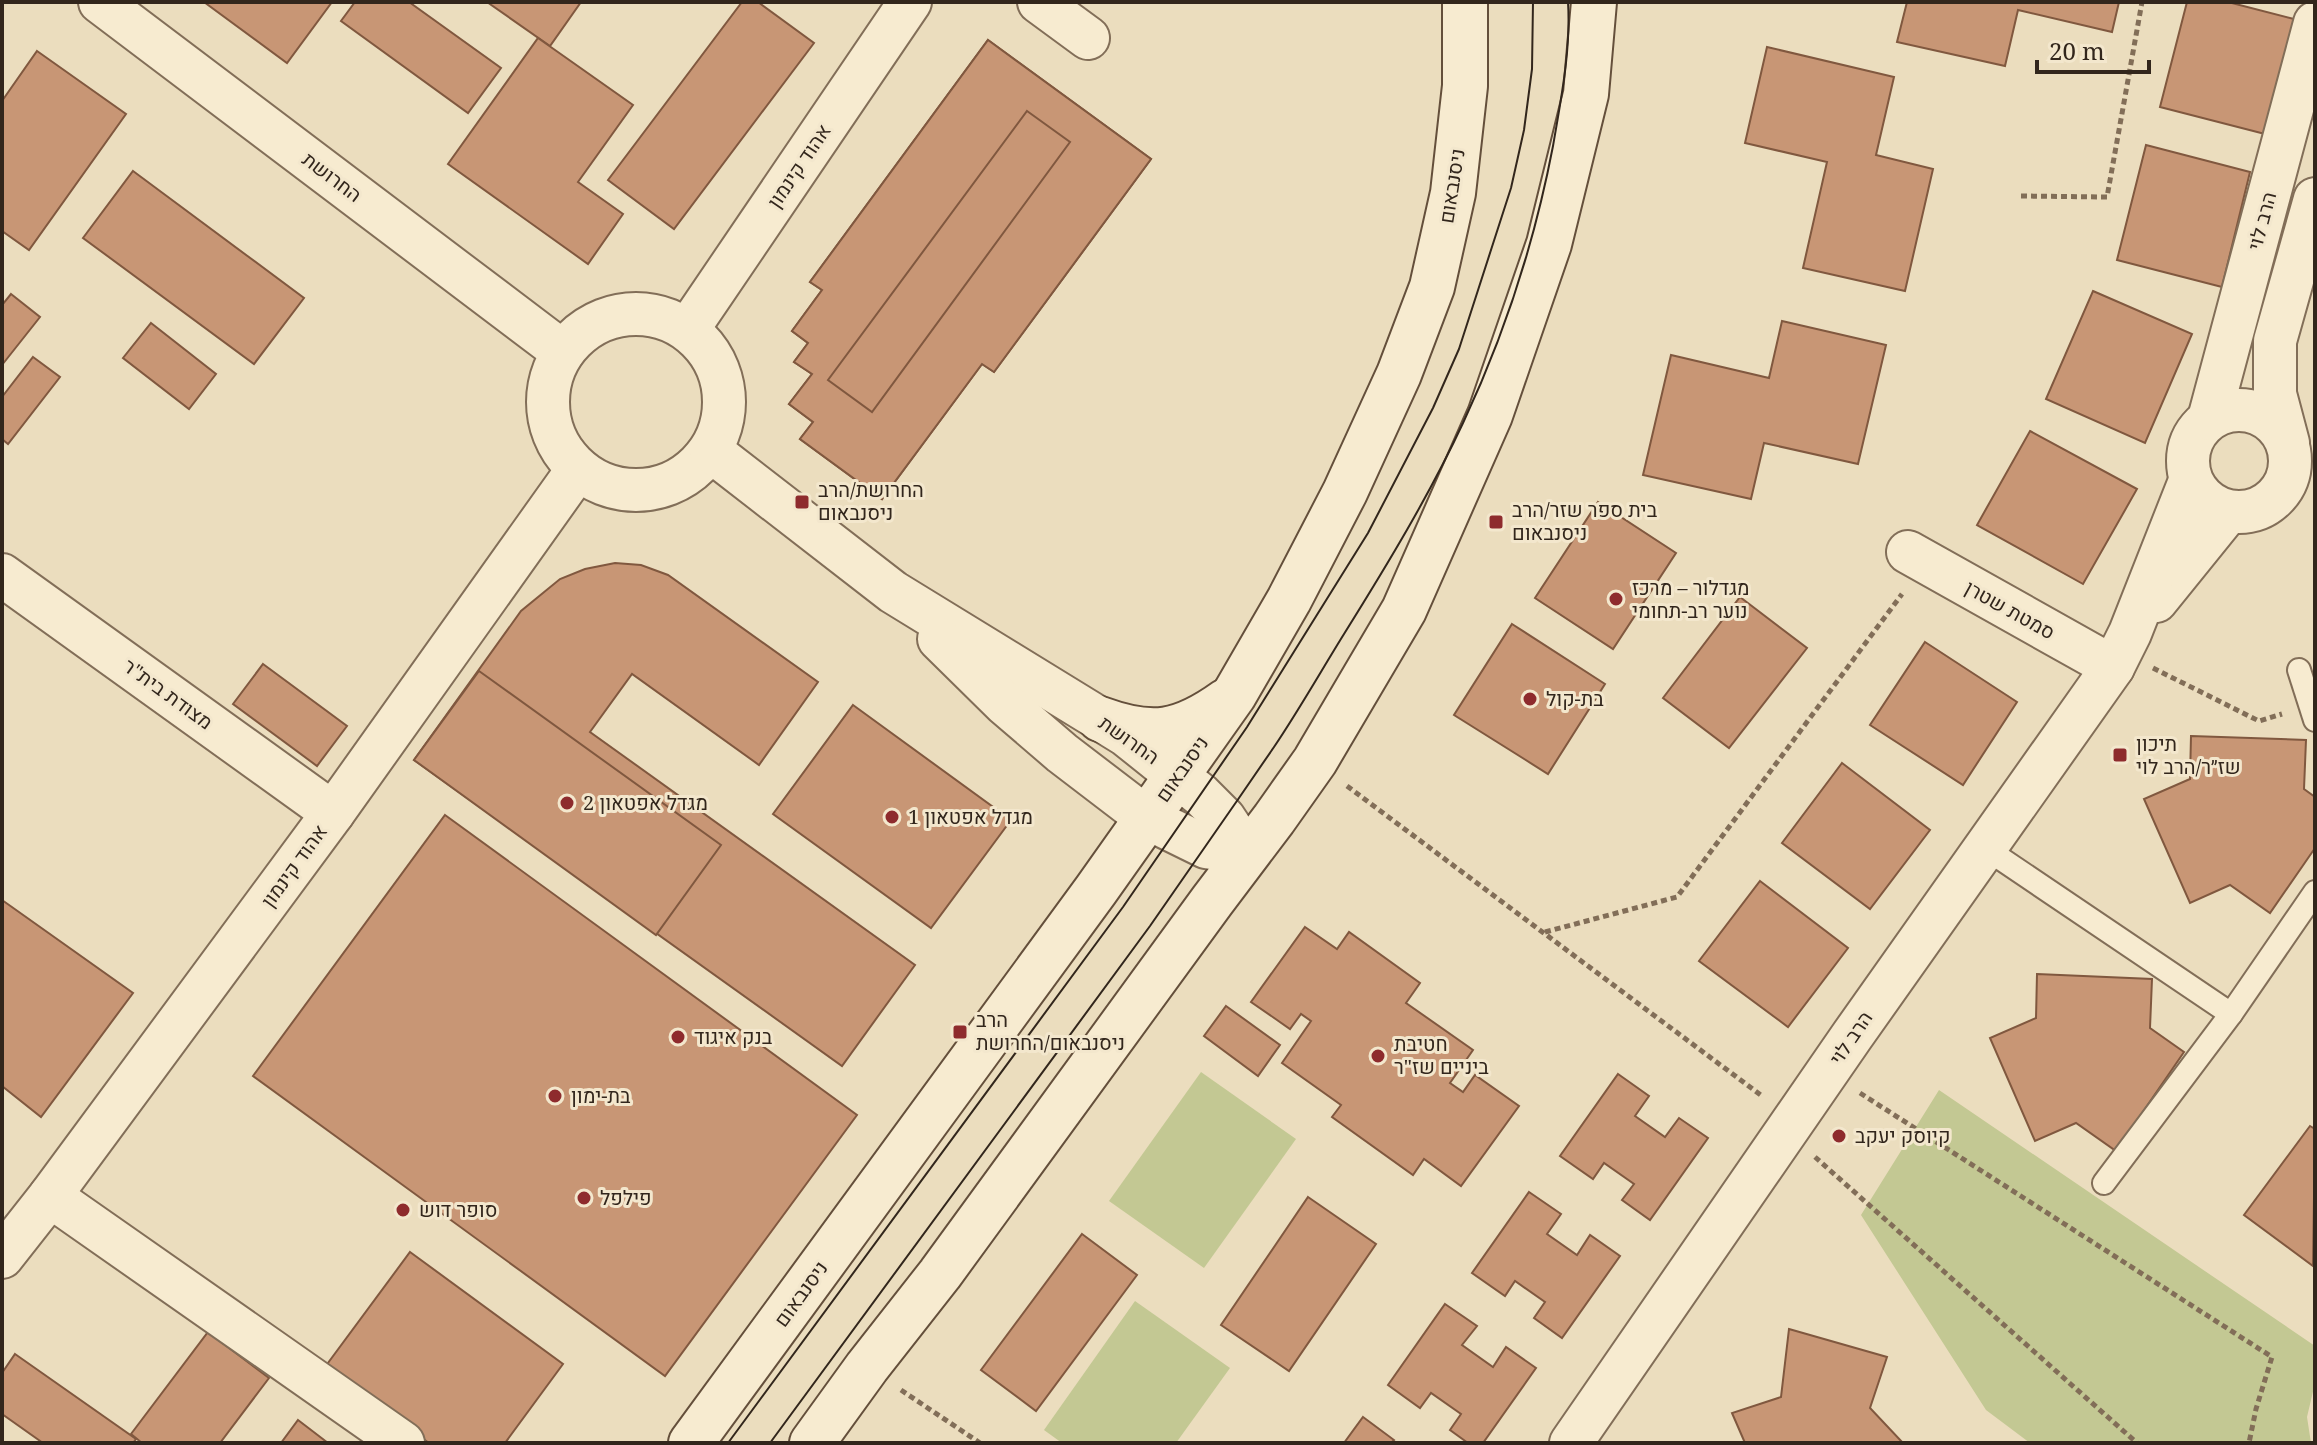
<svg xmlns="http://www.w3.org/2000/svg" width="2317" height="1445" viewBox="0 0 2317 1445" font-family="'Noto Serif',Heebo,serif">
  <rect width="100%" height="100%" fill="#ebddbe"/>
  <g fill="#c3c893">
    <path d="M1201,1072L1296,1139L1204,1268L1109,1201Z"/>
    <path d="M1939,1090L2315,1346V1383L2307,1417L2311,1443H2030L1986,1410L1861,1215Z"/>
    <path d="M1135,1301L1230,1368L1176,1443H1062L1044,1430Z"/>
  </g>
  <g fill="#c89675" stroke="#80583f" stroke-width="2" fill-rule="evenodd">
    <path d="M204,2H332L287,63Z"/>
    <path d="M355,2H409L501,68L468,113L341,21Z"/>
    <path d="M487,2H581L550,46Z"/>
    <path d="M742,2H758L814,43L674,229L608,180Z"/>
    <path d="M1907,2H2119L2112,32L2018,10L2005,66L1897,42Z"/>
    <path d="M2187,2H2228L2294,19L2265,134L2160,107Z"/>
    <path d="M538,38L633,105L578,182L623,214L588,264L448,164Z"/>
    <path d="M988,40L1151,159L994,372L982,364L882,499L800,439L813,422L789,404L812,374L794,362L808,343L792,331L822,290L810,282ZM1027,111L1070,142L872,412L828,380Z"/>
    <path d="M988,40L1151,159L994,372L982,364L882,499L800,439L813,422L789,404L812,374L794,362L808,343L792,331L822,290L810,282Z"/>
    <path d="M1767,47L1894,77L1876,155L1933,169L1905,291L1803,268L1827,162L1745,143Z"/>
    <path d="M37,51L126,114L29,250L2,231V101Z"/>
    <path d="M1027,111L1070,142L872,412L828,380Z"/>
    <path d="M2146,145L2250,172L2222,287L2117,260Z"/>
    <path d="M133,171L304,298L254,364L83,238Z"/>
    <path d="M2093,291L2192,334L2145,443L2046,399Z"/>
    <path d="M11,294L40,317L2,365V305Z"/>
    <path d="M1782,321L1886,345L1858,464L1764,443L1751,499L1643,475L1671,355L1769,378Z"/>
    <path d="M151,323L216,374L189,409L123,358Z"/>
    <path d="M33,357L60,377L8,444L2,439V397Z"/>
    <path d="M2030,431L2137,489L2083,584L1977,525Z"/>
    <path d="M1598,502L1676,553L1613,649L1535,598Z"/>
    <path d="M615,563L641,565L668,575L818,682L759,765L632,674L590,732L915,965L842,1066L414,760L521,611L560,579L585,569Z"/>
    <path d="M1740,597L1807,648L1729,748L1663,698Z"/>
    <path d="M1512,624L1605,684L1548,774L1454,715Z"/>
    <path d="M1925,642L2017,702L1963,785L1870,725Z"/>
    <path d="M263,664L347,726L317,766L233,704Z"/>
    <path d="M479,671L721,845L656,935L414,760Z"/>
    <path d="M853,705L1011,820L931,928L773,814Z"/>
    <path d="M2191,736L2306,740L2304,789L2315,797V848L2270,913L2230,885L2190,903L2144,799L2190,779Z"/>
    <path d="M1842,763L1930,830L1870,909L1782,843Z"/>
    <path d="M445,815L857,1115L665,1376L253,1076Z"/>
    <path d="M1760,881L1848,948L1788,1027L1699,961Z"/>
    <path d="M2,900L133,993L41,1117L2,1086Z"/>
    <path d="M1305,927L1337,949L1349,932L1420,983L1406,1003L1473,1050L1450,1083L1463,1092L1475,1075L1519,1106L1461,1186L1424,1159L1413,1175L1332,1117L1341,1105L1282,1063L1311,1021L1301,1014L1290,1029L1251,1002Z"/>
    <path d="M2037,974L2152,979L2150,1028L2184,1052L2116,1151L2076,1123L2035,1141L1990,1038L2036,1018Z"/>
    <path d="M1226,1006L1280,1045L1258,1076L1204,1036Z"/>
    <path d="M1618,1074L1649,1096L1635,1116L1665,1137L1679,1118L1708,1138L1650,1220L1622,1200L1634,1184L1604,1163L1593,1179L1560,1156Z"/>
    <path d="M2310,1126L2315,1129L2313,1266L2244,1215Z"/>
    <path d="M1529,1192L1561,1214L1547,1234L1577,1255L1590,1235L1620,1256L1562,1338L1534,1318L1545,1302L1515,1281L1505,1296L1472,1273Z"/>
    <path d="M1308,1197L1376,1244L1289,1371L1221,1325Z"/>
    <path d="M1082,1234L1137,1275L1036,1411L981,1370Z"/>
    <path d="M410,1252L563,1364L505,1443H429L325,1367Z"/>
    <path d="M1445,1304L1477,1326L1462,1345L1493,1367L1506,1347L1536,1368L1483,1443H1468L1450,1430L1461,1414L1431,1393L1420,1408L1388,1385Z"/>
    <path d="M1789,1329L1887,1357L1870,1408L1903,1443H1745L1732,1413L1781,1397Z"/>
    <path d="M208,1332L269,1378L220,1443H142L131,1434Z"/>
    <path d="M15,1354L136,1439L133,1443H43L2,1414V1373Z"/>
    <path d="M1363,1417L1394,1440L1391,1443H1344Z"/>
    <path d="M298,1420L328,1443H281Z"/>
  </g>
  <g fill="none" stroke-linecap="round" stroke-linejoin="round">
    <g stroke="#826e58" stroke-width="26">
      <g id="lane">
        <path d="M2299,670L2315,720"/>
        <path d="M1985,848L2231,1014L2315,892"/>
        <path d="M2104,1183L2231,1014"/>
      </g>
    </g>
    <g stroke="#826e58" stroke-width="46">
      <g id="street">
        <path d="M100,2L563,352"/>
        <path d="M1039,2L1088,38"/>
        <circle cx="636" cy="402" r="88"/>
        <path d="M688,329L910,2"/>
        <circle cx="2239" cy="461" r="51"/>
        <path d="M2209,419L2315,23"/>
        <path d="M2288,443L2275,394V341L2315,199"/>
        <path d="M711,451L893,592L1126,735L1201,795L1224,818L1248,854"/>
        <path d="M1908,552L2113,667"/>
        <path d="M2,575L333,813"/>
        <path d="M2156,601L2228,512"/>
        <path d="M939,639L1005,704L1062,753L1147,818L1206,847L1248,854"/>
        <path d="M50,1196L403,1443"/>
        <path d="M2,1257L50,1196L333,813L578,469"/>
        <path d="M1571,1443L1852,1036L2113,667L2130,633L2190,481"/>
      </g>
    </g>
    <g stroke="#644f3b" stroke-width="48">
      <g id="secondary">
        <path d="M1100,719C1152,738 1180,734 1226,701"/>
        <path d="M691,1443L1096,890L1234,695L1289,600L1345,492L1399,374L1432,287L1453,193L1465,86V2"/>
        <path d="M812,1443L867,1367L940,1274L1212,901L1274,819L1315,761L1404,610L1490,415L1549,244L1586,94L1594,2"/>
      </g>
    </g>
    <g stroke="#826e58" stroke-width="5" stroke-dasharray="6 4" stroke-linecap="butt">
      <path d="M2021,196L2107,197L2142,2"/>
      <path d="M2153,668L2259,721L2282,714"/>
      <path d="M1347,786L1762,1096"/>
      <path d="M1545,932L1677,897L1902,594"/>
      <path d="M1860,1093L2272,1357L2256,1409L2249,1443"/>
      <path d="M1815,1157L2137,1443"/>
      <path d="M901,1390L980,1443"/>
    </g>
    <use href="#lane" stroke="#f7ebd0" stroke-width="22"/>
    <use href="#street" stroke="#f7ebd0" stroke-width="42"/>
    <use href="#secondary" stroke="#f7ebd0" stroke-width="44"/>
    <g stroke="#32261c" stroke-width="2">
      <path d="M728,1443L1123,907L1247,727L1368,533L1433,408L1459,349L1511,188L1524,130L1532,69L1533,2"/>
      <path d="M770,1443L1150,926C1191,867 1233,807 1274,747C1299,710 1321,671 1344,634C1387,565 1429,496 1463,423C1504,336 1535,240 1553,146C1561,99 1571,50 1568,2"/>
    </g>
  </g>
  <g fill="#8e2b2d" stroke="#f3e7cd" stroke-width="3">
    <rect x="794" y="494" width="16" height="16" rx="4"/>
    <rect x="1488" y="514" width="16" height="16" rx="4"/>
    <circle cx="1616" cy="599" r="8"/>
    <circle cx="1530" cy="699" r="8"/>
    <rect x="2112" y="747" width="16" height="16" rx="4"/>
    <circle cx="567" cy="803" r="8"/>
    <circle cx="892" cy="817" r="8"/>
    <rect x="952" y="1024" width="16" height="16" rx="4"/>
    <circle cx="678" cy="1037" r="8"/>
    <circle cx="1378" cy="1056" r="8"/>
    <circle cx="555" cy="1096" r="8"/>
    <circle cx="1839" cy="1136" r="8"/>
    <circle cx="584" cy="1198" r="8"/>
    <circle cx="403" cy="1210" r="8"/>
  </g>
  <g text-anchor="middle" stroke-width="6" stroke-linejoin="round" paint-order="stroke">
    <g font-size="20" fill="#32261c" stroke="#f3e7cd">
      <text transform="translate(799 166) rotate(-56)" y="7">אהוד קינמון</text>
      <text transform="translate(332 177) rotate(37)" y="7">החרושת</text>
      <text transform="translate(1452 186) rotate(-81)" y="7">ניסנבאום</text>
      <text transform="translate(2262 221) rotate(-75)" y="7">הרב לוי</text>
      <text transform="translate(2010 610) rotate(29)" y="7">סמטת שטרן</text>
      <text transform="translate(168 694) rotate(36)" y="7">מצודת בית"ר</text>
      <text transform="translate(1129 740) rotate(35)" y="7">החרושת</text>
      <text transform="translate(1182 769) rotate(-55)" y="7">ניסנבאום</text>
      <text transform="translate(294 866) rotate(-54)" y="7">אהוד קינמון</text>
      <text transform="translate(1851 1038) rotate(-56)" y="7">הרב לוי</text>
      <text transform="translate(801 1294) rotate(-54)" y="7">ניסנבאום</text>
    </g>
    <g font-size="20" fill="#32261c" stroke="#f3e7cd" text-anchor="start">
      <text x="818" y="497">החרושת/הרב<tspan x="818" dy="23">ניסנבאום</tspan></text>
      <text x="1512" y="517">בית ספר שזר/הרב<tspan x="1512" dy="23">ניסנבאום</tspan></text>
      <text x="1632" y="595">מגדלור – מרכז<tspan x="1632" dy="23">נוער רב-תחומי</tspan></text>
      <text x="1546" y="706">בת-קול</text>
      <text x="2136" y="751">תיכון<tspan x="2136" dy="23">שז״ר/הרב לוי</tspan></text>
      <text x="583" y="810">מגדל אפטאון 2</text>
      <text x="908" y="824">מגדל אפטאון 1</text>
      <text x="976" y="1027">הרב<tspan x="976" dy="23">ניסנבאום/החרושת</tspan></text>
      <text x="694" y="1044">בנק איגוד</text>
      <text x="1394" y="1051">חטיבת<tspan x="1394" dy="23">ביניים שז"ר</tspan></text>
      <text x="571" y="1103">בת-ימון</text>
      <text x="1855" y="1143">קיוסק יעקב</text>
      <text x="600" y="1205">פילפל</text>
      <text x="419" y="1217">סופר דוש</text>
    </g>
  </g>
  <rect width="2317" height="1445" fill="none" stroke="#32261c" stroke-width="8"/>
  <path d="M2037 60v12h112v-12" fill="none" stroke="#32261c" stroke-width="4"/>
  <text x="2049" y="60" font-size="24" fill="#32261c" stroke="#f3e7cd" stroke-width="6" paint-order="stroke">20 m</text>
</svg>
